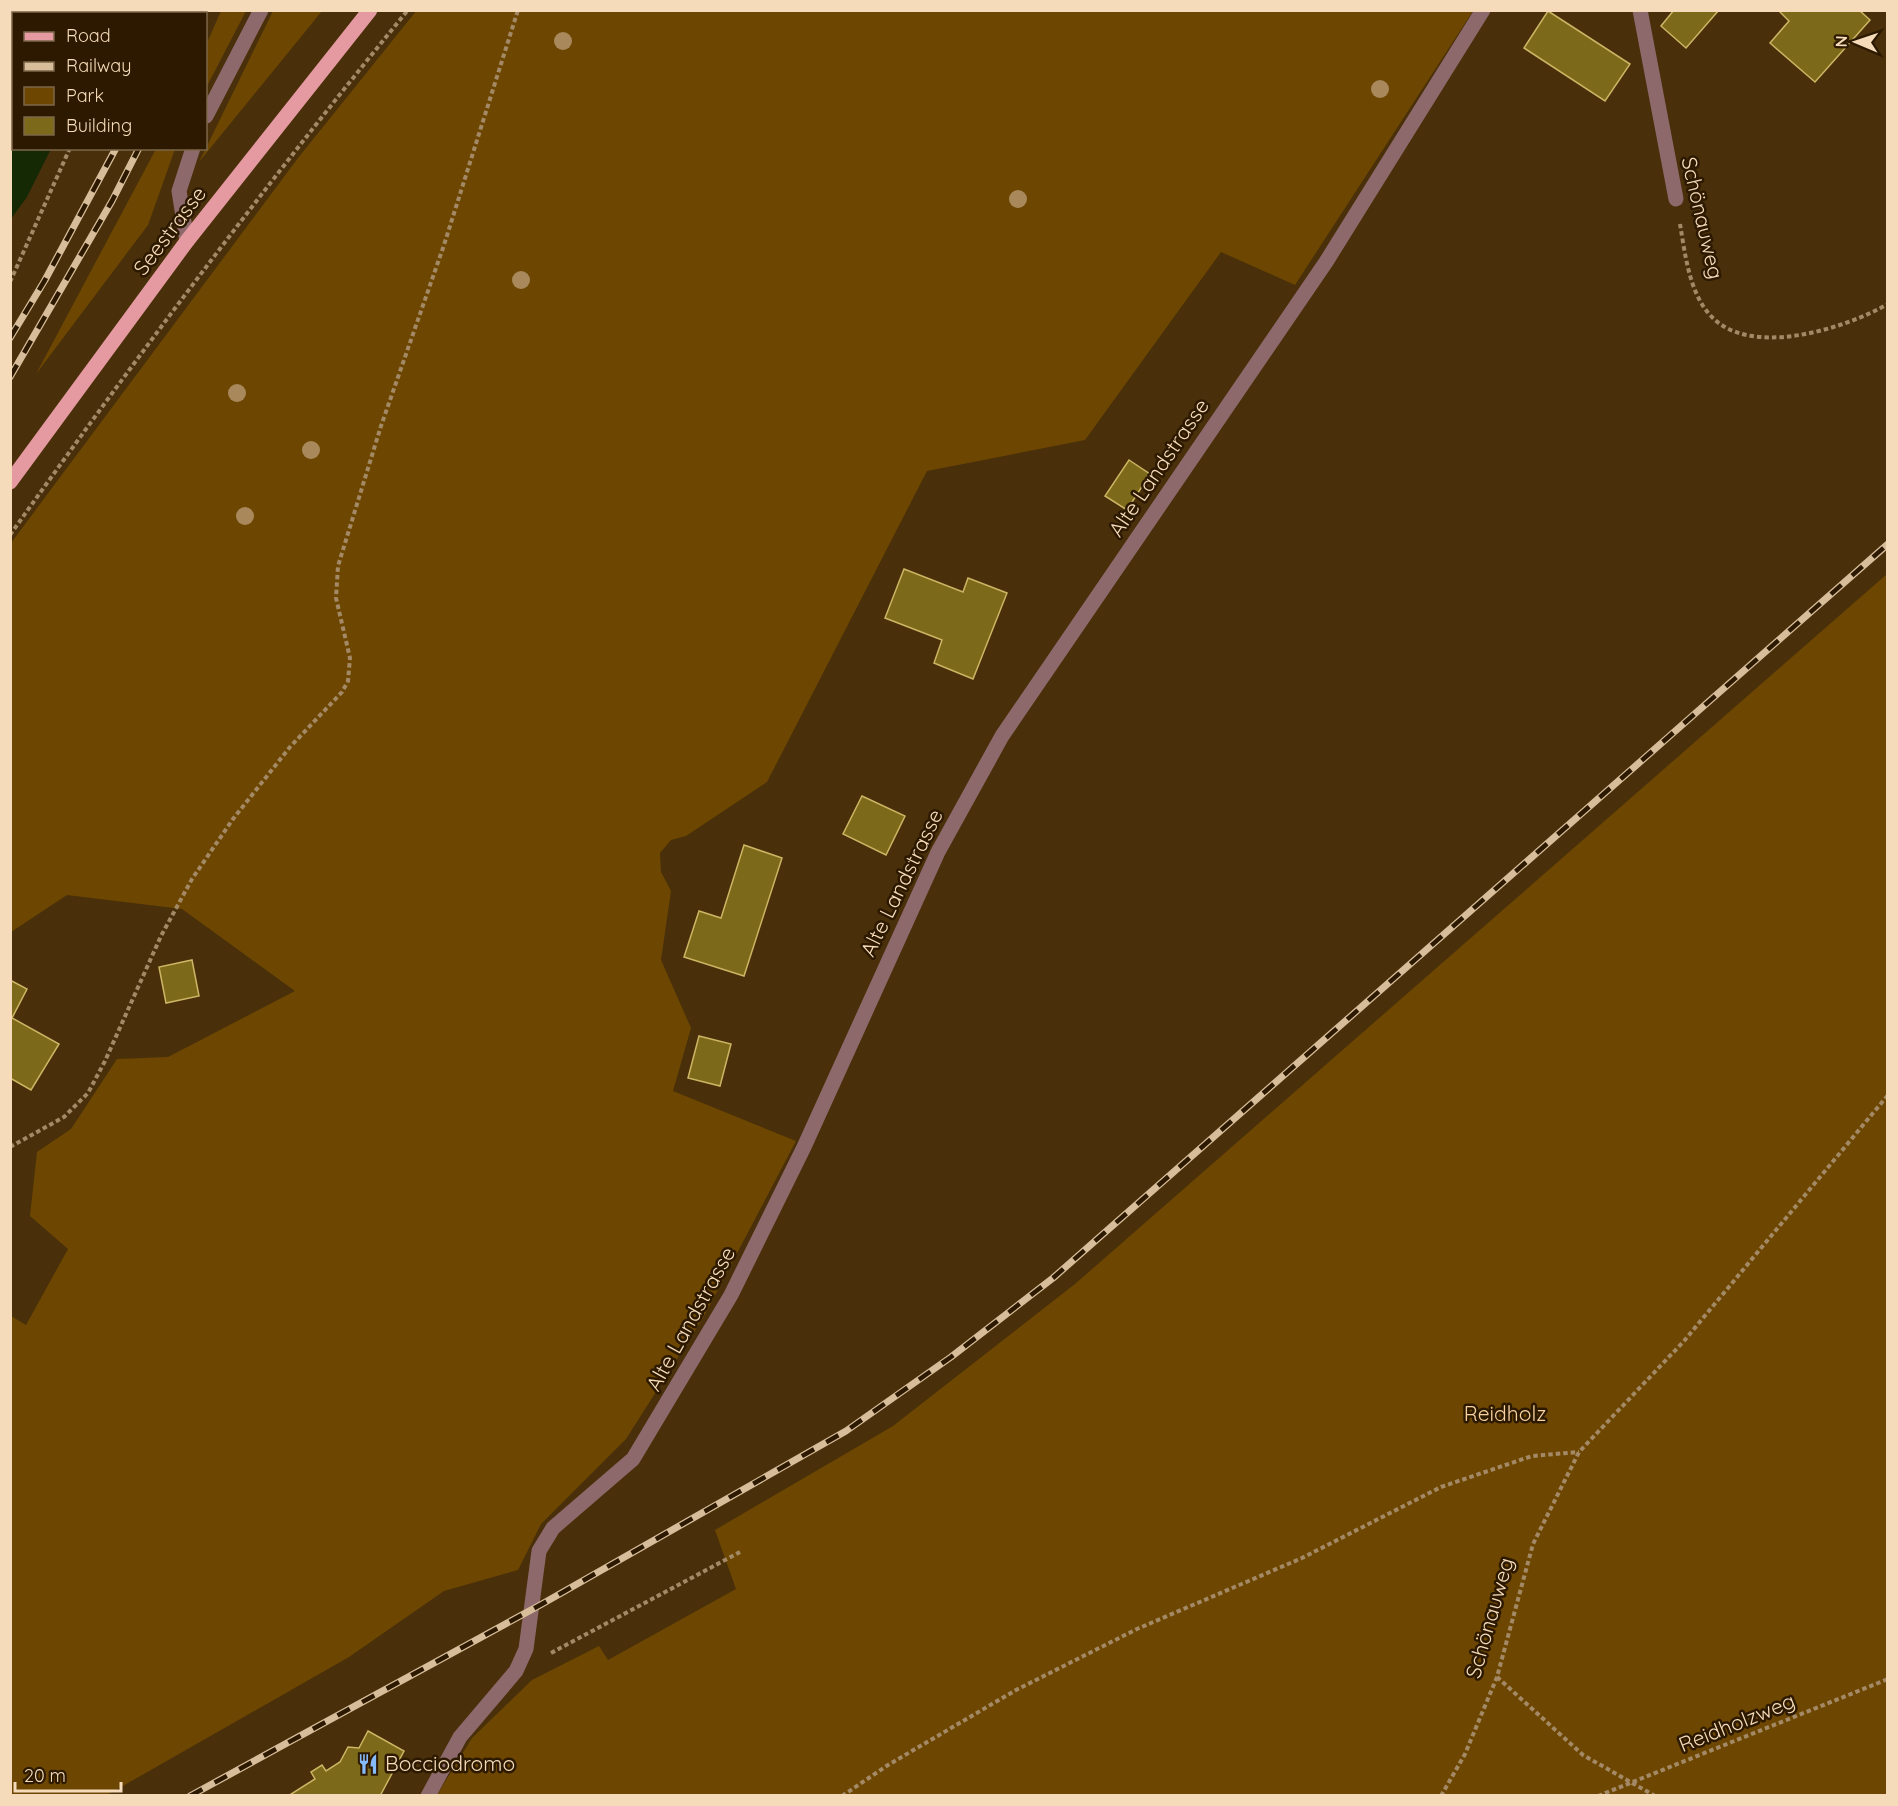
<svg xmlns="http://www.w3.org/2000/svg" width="1898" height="1806" viewBox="0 0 1898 1806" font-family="Quicksand,sans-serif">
  <rect width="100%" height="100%" fill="#49300a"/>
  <g fill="#6d4701">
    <path d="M417,10L1473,11L1295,285L1221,252L1085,440L927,471L767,782L686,836L671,840L660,853L661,872L671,891L661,960L691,1028L673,1091L796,1141L703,1318L626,1439L541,1524L518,1570L444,1591L349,1657L107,1795H11V1316L26,1325L68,1249L30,1216L37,1152L71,1129L117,1059L168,1057L295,991L182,909L67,895L11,932V543L298,158Z"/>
    <path d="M221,11H246L206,88V45Z"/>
    <path d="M273,11H322L199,162L206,148Z"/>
    <path d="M156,149H175L148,225L36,374Z"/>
    <path d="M1887,574V1795H437L472,1738L532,1680L599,1646L608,1660L736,1589L715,1530L893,1426L1075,1284Z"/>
  </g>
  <path fill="#152904" d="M11,10L70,11V13L14,14V148L51,149L27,197L11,219Z"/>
  <g fill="#7d691a" stroke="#ccb564" stroke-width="1.5">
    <path d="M1674,10H1719L1686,48L1661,26Z"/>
    <path d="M1778,10H1859L1870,20L1815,82L1770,43L1789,21Z"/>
    <path d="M1548,11L1630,64L1605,101L1524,48Z"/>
    <path d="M1129,460L1150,474L1127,510L1105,496Z"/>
    <path d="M904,569L963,592L968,578L1007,593L973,679L934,663L942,640L885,618Z"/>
    <path d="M862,796L905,816L886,855L843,834Z"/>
    <path d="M744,845L782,858L744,976L684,957L699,911L721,918Z"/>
    <path d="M192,960L199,996L166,1003L159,967Z"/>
    <path d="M10,980L27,989L12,1018L59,1044L31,1090L10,1078Z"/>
    <path d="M699,1036L731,1044L720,1086L688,1078Z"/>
    <path d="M368,1731L404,1751L380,1796H288L315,1779L311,1772L322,1765L326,1771L340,1762L348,1747L359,1748Z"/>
  </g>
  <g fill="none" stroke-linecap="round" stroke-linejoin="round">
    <g stroke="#a38965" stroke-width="4" stroke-dasharray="4.5 3" stroke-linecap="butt">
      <path d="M144,14L145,10"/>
      <path d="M1680,224C1685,253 1689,292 1710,315C1749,359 1844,329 1888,304"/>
      <path d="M10,282L70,148"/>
      <path d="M10,535C137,356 269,180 408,10"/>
      <path d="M10,1147L64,1117L88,1093L105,1061L161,936L192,879L233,819L290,747L342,692L348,681L350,658L336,598L338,566L381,426L444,245L518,10"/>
      <path d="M551,1653L740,1552"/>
      <path d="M1497,1677L1583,1755L1655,1796"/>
      <path d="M842,1796L888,1765L1016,1690L1137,1629L1302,1558L1441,1487L1532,1456L1579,1452"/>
      <path d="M1441,1796L1465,1754L1497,1677L1533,1544L1579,1452L1684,1341L1888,1095"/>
      <path d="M1598,1796L1888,1679"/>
    </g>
    <g stroke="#8e696c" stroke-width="15">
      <path d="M1640,10L1676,199"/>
      <path d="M206,116L261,10"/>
      <path d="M187,241L179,191L193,148"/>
      <path d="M428,1796L460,1737L516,1671L526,1649L539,1551L553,1528L633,1459L731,1295L804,1147L938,852L1002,736L1326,262L1483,10"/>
    </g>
    <path stroke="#e49aa0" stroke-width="15" d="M10,482L187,241L370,10"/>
    <g stroke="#d7bd9a" stroke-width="7">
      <g id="rail">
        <path d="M178,14L179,10"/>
        <path d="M200,14L201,10"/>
        <path d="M10,338L45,280L116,148"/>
        <path d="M10,377L112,201L139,148"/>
        <path d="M190,1796L542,1604L846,1431L951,1357L1053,1278L1888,544"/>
      </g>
    </g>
    <use href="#rail" stroke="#2c1900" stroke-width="4.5" stroke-dasharray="14" stroke-linecap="butt"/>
  </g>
  <g fill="#a9895c">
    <circle cx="563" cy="41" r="9"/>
    <circle cx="1380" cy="89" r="9"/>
    <circle cx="1018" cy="199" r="9"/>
    <circle cx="521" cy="280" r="9"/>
    <circle cx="237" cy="393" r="9"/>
    <circle cx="311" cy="450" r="9"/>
    <circle cx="245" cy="516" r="9"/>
  </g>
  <defs>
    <g id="restaurant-bare" transform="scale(1.62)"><path d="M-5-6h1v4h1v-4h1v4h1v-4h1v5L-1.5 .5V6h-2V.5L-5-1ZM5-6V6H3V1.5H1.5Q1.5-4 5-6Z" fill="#86bbfb" stroke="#2c1900" stroke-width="2.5" paint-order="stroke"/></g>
  </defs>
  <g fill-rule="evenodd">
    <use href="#restaurant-bare" x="368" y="1764"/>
  </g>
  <g text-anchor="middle" stroke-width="5" stroke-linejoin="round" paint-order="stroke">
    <g font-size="21" fill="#f5dbb9" stroke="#2c1900">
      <text transform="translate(1702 218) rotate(77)" y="7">Schönauweg</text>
      <text transform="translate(170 231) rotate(-53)" y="7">Seestrasse</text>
      <text transform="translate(1159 468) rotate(-56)" y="7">Alte Landstrasse</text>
      <text transform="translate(902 883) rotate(-64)" y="7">Alte Landstrasse</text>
      <text transform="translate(691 1319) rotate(-61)" y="7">Alte Landstrasse</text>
      <text transform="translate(1490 1618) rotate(-74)" y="7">Schönauweg</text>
      <text transform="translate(1737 1723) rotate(-22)" y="7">Reidholzweg</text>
    </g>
    <g font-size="21" fill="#f7d19f" stroke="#2c1900">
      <text x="1505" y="1421">Reidholz</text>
    </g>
    <g font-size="21" fill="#f5dbb9" stroke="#2c1900" text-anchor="start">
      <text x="385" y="1771">Bocciodromo</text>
    </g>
  </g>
  <rect width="1898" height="1806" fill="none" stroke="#f5dbb9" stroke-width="24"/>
  <rect x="12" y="12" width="195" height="138" fill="#2c1900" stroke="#7c674a" stroke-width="1.5"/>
  <rect x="24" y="32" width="30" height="9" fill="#e49aa0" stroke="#7c674a" stroke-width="1.5"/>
  <text x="66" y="42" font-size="18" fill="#f5dbb9">Road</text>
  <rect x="24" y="62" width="30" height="9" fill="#d7bd9a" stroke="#7c674a" stroke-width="1.5"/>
  <text x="66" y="72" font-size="18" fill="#f5dbb9">Railway</text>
  <rect x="24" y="87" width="30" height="18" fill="#6d4701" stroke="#7c674a" stroke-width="1.5"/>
  <text x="66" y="102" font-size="18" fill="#f5dbb9">Park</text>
  <rect x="24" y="117" width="30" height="18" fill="#7d691a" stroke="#7c674a" stroke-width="1.5"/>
  <text x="66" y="132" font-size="18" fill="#f5dbb9">Building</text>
  <g transform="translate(1856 42) rotate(272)" stroke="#2c1900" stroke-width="4.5" paint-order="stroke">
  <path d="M0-4.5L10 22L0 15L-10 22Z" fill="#f5dbb9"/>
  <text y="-9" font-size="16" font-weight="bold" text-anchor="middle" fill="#f5dbb9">N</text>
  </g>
  <path d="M15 1782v9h106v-9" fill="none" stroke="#f5dbb9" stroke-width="3"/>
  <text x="24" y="1782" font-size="18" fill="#f5dbb9" stroke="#2c1900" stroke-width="4.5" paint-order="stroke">20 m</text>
</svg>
